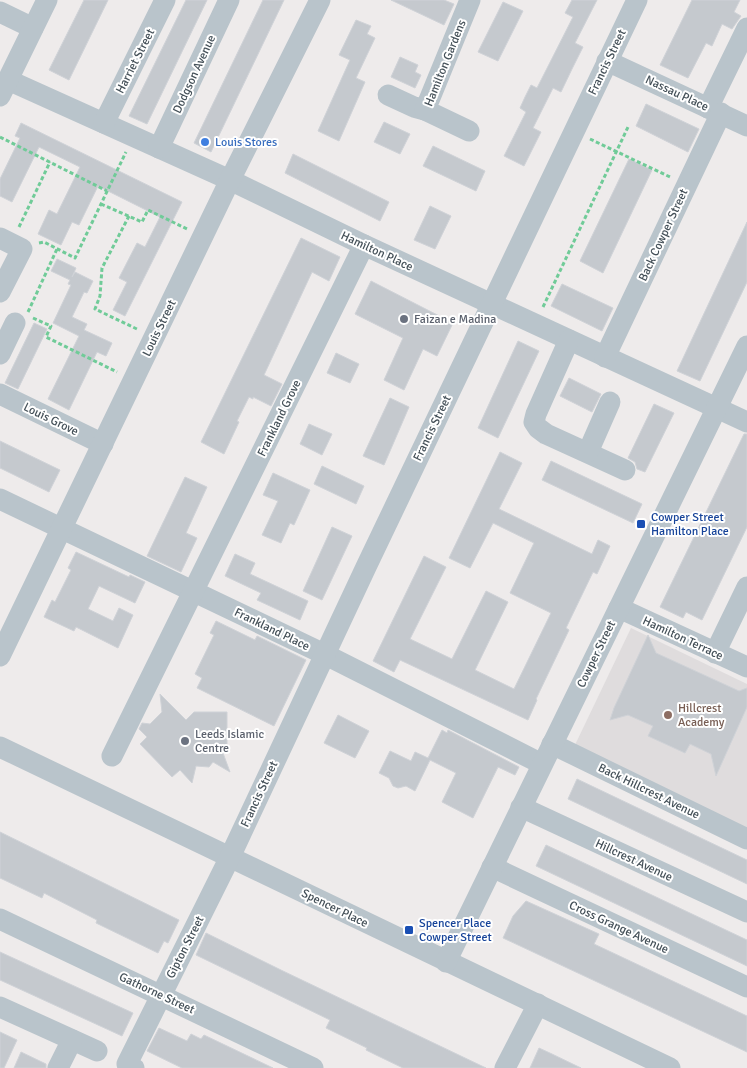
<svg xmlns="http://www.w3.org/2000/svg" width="747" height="1068" viewBox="0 0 747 1068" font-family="Signika,sans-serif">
  <rect width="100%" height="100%" fill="#eeebeb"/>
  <path fill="#dfdcdd" d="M631,628L747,684V830L574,747Z"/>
  <g fill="#c5c9ce" stroke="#cfd2d7">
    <path d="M84,0H108L69,80L49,70Z"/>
    <path d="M186,0H207L147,124L129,116Z"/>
    <path d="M263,0H284L211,152L194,143Z"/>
    <path d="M391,0H444L454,4L444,25Z"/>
    <path d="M572,0H597L575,43L583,47L572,69L561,92L553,88L533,128L541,132L524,166L504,156L526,112L520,108L525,97L531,85L537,88L573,17L565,13Z"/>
    <path d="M692,0H740L734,12L741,16L732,29L722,24L712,46L706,43L688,78L660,65Z"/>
    <path d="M503,2L523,11L498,61L478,52Z"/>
    <path d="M356,20L371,26L367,34L375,38L356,78L365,82L339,141L318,131L350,60L339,55Z"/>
    <path d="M400,57L418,65L415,72L421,75L415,88L391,77Z"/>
    <path d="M646,104L699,129L688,152L636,126Z"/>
    <path d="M384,122L410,134L400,154L374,142Z"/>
    <path d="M21,123L182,202L125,316L113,310L127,282L119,278L137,243L145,247L160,217L98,186L79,225L72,222L61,245L38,234L49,210L57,214L80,167L39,147L12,202L0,196V179L20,138L15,136Z"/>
    <path d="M433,146L485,171L476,191L423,166Z"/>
    <path d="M293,154L389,202L380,221L285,173Z"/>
    <path d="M629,159L652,170L603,273L580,261Z"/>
    <path d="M430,206L451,216L435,249L414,240Z"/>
    <path d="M747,222V282L700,381L677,371Z"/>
    <path d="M301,238L340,257L329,281L312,272L264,375L282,384L271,406L253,397V399L249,397L237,421L239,422L224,454L201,442Z"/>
    <path d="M57,259L76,268L72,277L75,272L93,281L87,293L84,292L72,317L87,324L84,330L112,343L106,356L97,352L69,410L48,399L79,336L53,323L71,285L68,284L70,280L51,271Z"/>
    <path d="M371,281L453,323L437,356L423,349L404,390L384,380L403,338L355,314Z"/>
    <path d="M562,284L613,308L602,331L551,306Z"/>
    <path d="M34,323L47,329L18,389L5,383Z"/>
    <path d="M518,341L539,351L498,438L478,428Z"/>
    <path d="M336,353L359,364L350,383L327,373Z"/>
    <path d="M569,378L601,394L592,412L560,396Z"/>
    <path d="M390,398L409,407L384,465L363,456Z"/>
    <path d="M654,404L674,413L645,472L637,469L635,462L628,458Z"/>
    <path d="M309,424L332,434L322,455L300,444Z"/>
    <path d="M744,434H747V527L702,620L686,612L683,618L660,607Z"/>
    <path d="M0,441L60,470L49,492L0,468Z"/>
    <path d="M500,452L522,463L499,509L592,554L598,540L610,546L597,574L593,572L566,628L569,630L536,699L537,700L528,720L400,660L394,672L373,661L424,556L446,567L410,639L452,659L486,591L508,602L475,670L514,689L551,613L510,593L534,543L493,523L470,568L449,558Z"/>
    <path d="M551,461L642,504L633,523L542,480Z"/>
    <path d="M322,466L364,486L356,504L314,484Z"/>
    <path d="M273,473L310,490L294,525L290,523L281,543L262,535L278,501L263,495Z"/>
    <path d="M185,477L207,487L186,533L197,538L181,572L147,556Z"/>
    <path d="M332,527L352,536L322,600L303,591Z"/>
    <path d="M76,552L129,577L130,575L145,582L135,603L99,586L88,609L113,621L119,608L133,615L118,648L76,627L74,631L44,617L52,600L55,602L71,570L68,568Z"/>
    <path d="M235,554L255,563L250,574L308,601L300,620L257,600L261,593L225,576Z"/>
    <path d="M216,621L255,640L257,636L306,660L274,726L197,688L202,678L195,674L214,635L210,633Z"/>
    <path d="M648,635L656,653L739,691L747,688V707L716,776L711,754L690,744L685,753L648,736L653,726L628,715L610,720L614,708Z"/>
    <path d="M160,694L186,720L194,712H227V749L223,753L230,772L213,762L209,767L196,766L192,783L180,770L172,777L140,744L147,737L139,729L142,723L150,724L162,712Z"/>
    <path d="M338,715L369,731L355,758L324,743Z"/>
    <path d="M442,730L447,733L448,730L519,767L515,775L498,767L473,818L442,802L456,773L430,760L415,791L406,786L398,788L393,786L389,778L379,773L390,751L411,761L415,752L428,758Z"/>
    <path d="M577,779L747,860V884L568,799Z"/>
    <path d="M0,832L179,920L168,943L164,941L158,953L96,923L97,920L44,893L42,898L0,878Z"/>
    <path d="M546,845L747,940V966L536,866Z"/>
    <path d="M526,901L599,934L594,944L747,1016V1052L503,938L513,916Z"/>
    <path d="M206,933L283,971L486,1068H403L376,1055L366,1050L367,1048L326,1028L330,1020L196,955Z"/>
    <path d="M0,952L133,1013L122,1036L0,980Z"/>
    <path d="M159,1028L187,1041L191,1034L201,1039L204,1035L273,1068H182L147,1051Z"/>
    <path d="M0,1032L17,1040L4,1068H0Z"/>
    <path d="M539,1048L552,1054L581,1068H530Z"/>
    <path d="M21,1052L46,1064V1068H14Z"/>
  </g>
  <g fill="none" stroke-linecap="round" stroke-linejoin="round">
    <g stroke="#70cb98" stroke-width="3" stroke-dasharray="4 2.5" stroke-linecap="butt">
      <path d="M0,137L107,191"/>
      <path d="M590,139L670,177"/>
      <path d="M101,204L142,222L148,210L187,229"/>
      <path d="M129,216L102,268L100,296L95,309L139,330"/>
      <path d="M19,227L50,162"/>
      <path d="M39,243L44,242L75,258L126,152"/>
      <path d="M543,307L628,127"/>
      <path d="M28,312L57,249"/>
      <path d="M33,318L51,326L46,337L117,372"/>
    </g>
    <g stroke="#b9c4cb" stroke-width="21">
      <path d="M0,12L33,28"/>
      <path d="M607,61L747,126"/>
      <path d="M8,80L230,180L364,245L747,422"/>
      <path d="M388,95L414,107L425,110"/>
      <path d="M0,96L47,0"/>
      <path d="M708,108L747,28"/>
      <path d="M104,123L165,0"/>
      <path d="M469,131L425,110L470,0"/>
      <path d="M159,148L229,0"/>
      <path d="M0,238L22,249L0,292"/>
      <path d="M569,340L536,414L534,422L538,428L546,434L625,470"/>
      <path d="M0,354L15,323"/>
      <path d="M605,357L721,113"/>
      <path d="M0,394L103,444"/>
      <path d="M588,452L610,402"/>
      <path d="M0,499L324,654L542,764"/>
      <path d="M619,608L747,667"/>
      <path d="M715,653L747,587"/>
      <path d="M0,656L230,180L320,0"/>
      <path d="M552,744L747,839"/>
      <path d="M0,747L670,1068"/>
      <path d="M112,756L364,245"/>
      <path d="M521,807L747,912"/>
      <path d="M492,867L747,987"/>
      <path d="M0,919L313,1068"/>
      <path d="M446,962L747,346"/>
      <path d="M0,1007L97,1051"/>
      <path d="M58,1068L72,1040"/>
      <path d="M134,1068L127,1064L230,857L366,567L637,0"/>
      <path d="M505,1068L538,1004"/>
    </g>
  </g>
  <circle fill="#3f7fe0" stroke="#fff" stroke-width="2" cx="205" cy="142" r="5"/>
  <g fill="#6b7280" stroke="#fff" stroke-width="2">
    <circle cx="404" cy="319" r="5"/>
    <circle cx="185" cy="741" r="5"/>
  </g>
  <g fill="#1a4fb4" stroke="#fff" stroke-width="2">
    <rect x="636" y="519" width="10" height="10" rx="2.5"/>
    <rect x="404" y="925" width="10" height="10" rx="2.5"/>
  </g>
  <circle fill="#8d6e63" stroke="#fff" stroke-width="2" cx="668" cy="715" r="5"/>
  <g text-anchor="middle" stroke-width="4" stroke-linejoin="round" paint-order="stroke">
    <g font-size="12" fill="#445058" stroke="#fff">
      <text transform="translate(135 61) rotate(-63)" y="4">Harriet Street</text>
      <text transform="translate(607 62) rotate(-64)" y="4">Francis Street</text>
      <text transform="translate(445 63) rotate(-68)" y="4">Hamilton Gardens</text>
      <text transform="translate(194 74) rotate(-65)" y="4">Dodgson Avenue</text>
      <text transform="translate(677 93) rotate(25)" y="4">Nassau Place</text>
      <text transform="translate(663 235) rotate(-65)" y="4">Back Cowper Street</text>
      <text transform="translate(377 251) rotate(25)" y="4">Hamilton Place</text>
      <text transform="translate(159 328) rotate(-64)" y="4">Louis Street</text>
      <text transform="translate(279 418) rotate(-64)" y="4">Frankland Grove</text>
      <text transform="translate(51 419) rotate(26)" y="4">Louis Grove</text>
      <text transform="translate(432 428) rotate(-64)" y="4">Francis Street</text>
      <text transform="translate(272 629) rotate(26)" y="4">Frankland Place</text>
      <text transform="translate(683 638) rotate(25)" y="4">Hamilton Terrace</text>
      <text transform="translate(596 654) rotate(-64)" y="4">Cowper Street</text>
      <text transform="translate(649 791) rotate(26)" y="4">Back Hillcrest Avenue</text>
      <text transform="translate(259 794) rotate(-65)" y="4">Francis Street</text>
      <text transform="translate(634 860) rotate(25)" y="4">Hillcrest Avenue</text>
      <text transform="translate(335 908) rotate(26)" y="4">Spencer Place</text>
      <text transform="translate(619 927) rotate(25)" y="4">Cross Grange Avenue</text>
      <text transform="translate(185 947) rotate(-63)" y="4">Gipton Street</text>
      <text transform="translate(157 993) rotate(25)" y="4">Gathorne Street</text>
    </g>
    <g font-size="12" fill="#366cbe" stroke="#fff" text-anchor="start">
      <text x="215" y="146">Louis Stores</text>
    </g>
    <g font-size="12" fill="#5b616d" stroke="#fff" text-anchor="start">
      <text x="414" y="323">Faizan e Madina</text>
      <text x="195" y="738">Leeds Islamic<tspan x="195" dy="14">Centre</tspan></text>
    </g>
    <g font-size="12" fill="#164399" stroke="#fff" text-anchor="start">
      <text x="651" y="521">Cowper Street<tspan x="651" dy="14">Hamilton Place</tspan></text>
      <text x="419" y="927">Spencer Place<tspan x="419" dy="14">Cowper Street</tspan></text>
    </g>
    <g font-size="12" fill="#785e54" stroke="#fff" text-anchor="start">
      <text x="678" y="712">Hillcrest<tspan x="678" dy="14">Academy</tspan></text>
    </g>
  </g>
</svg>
